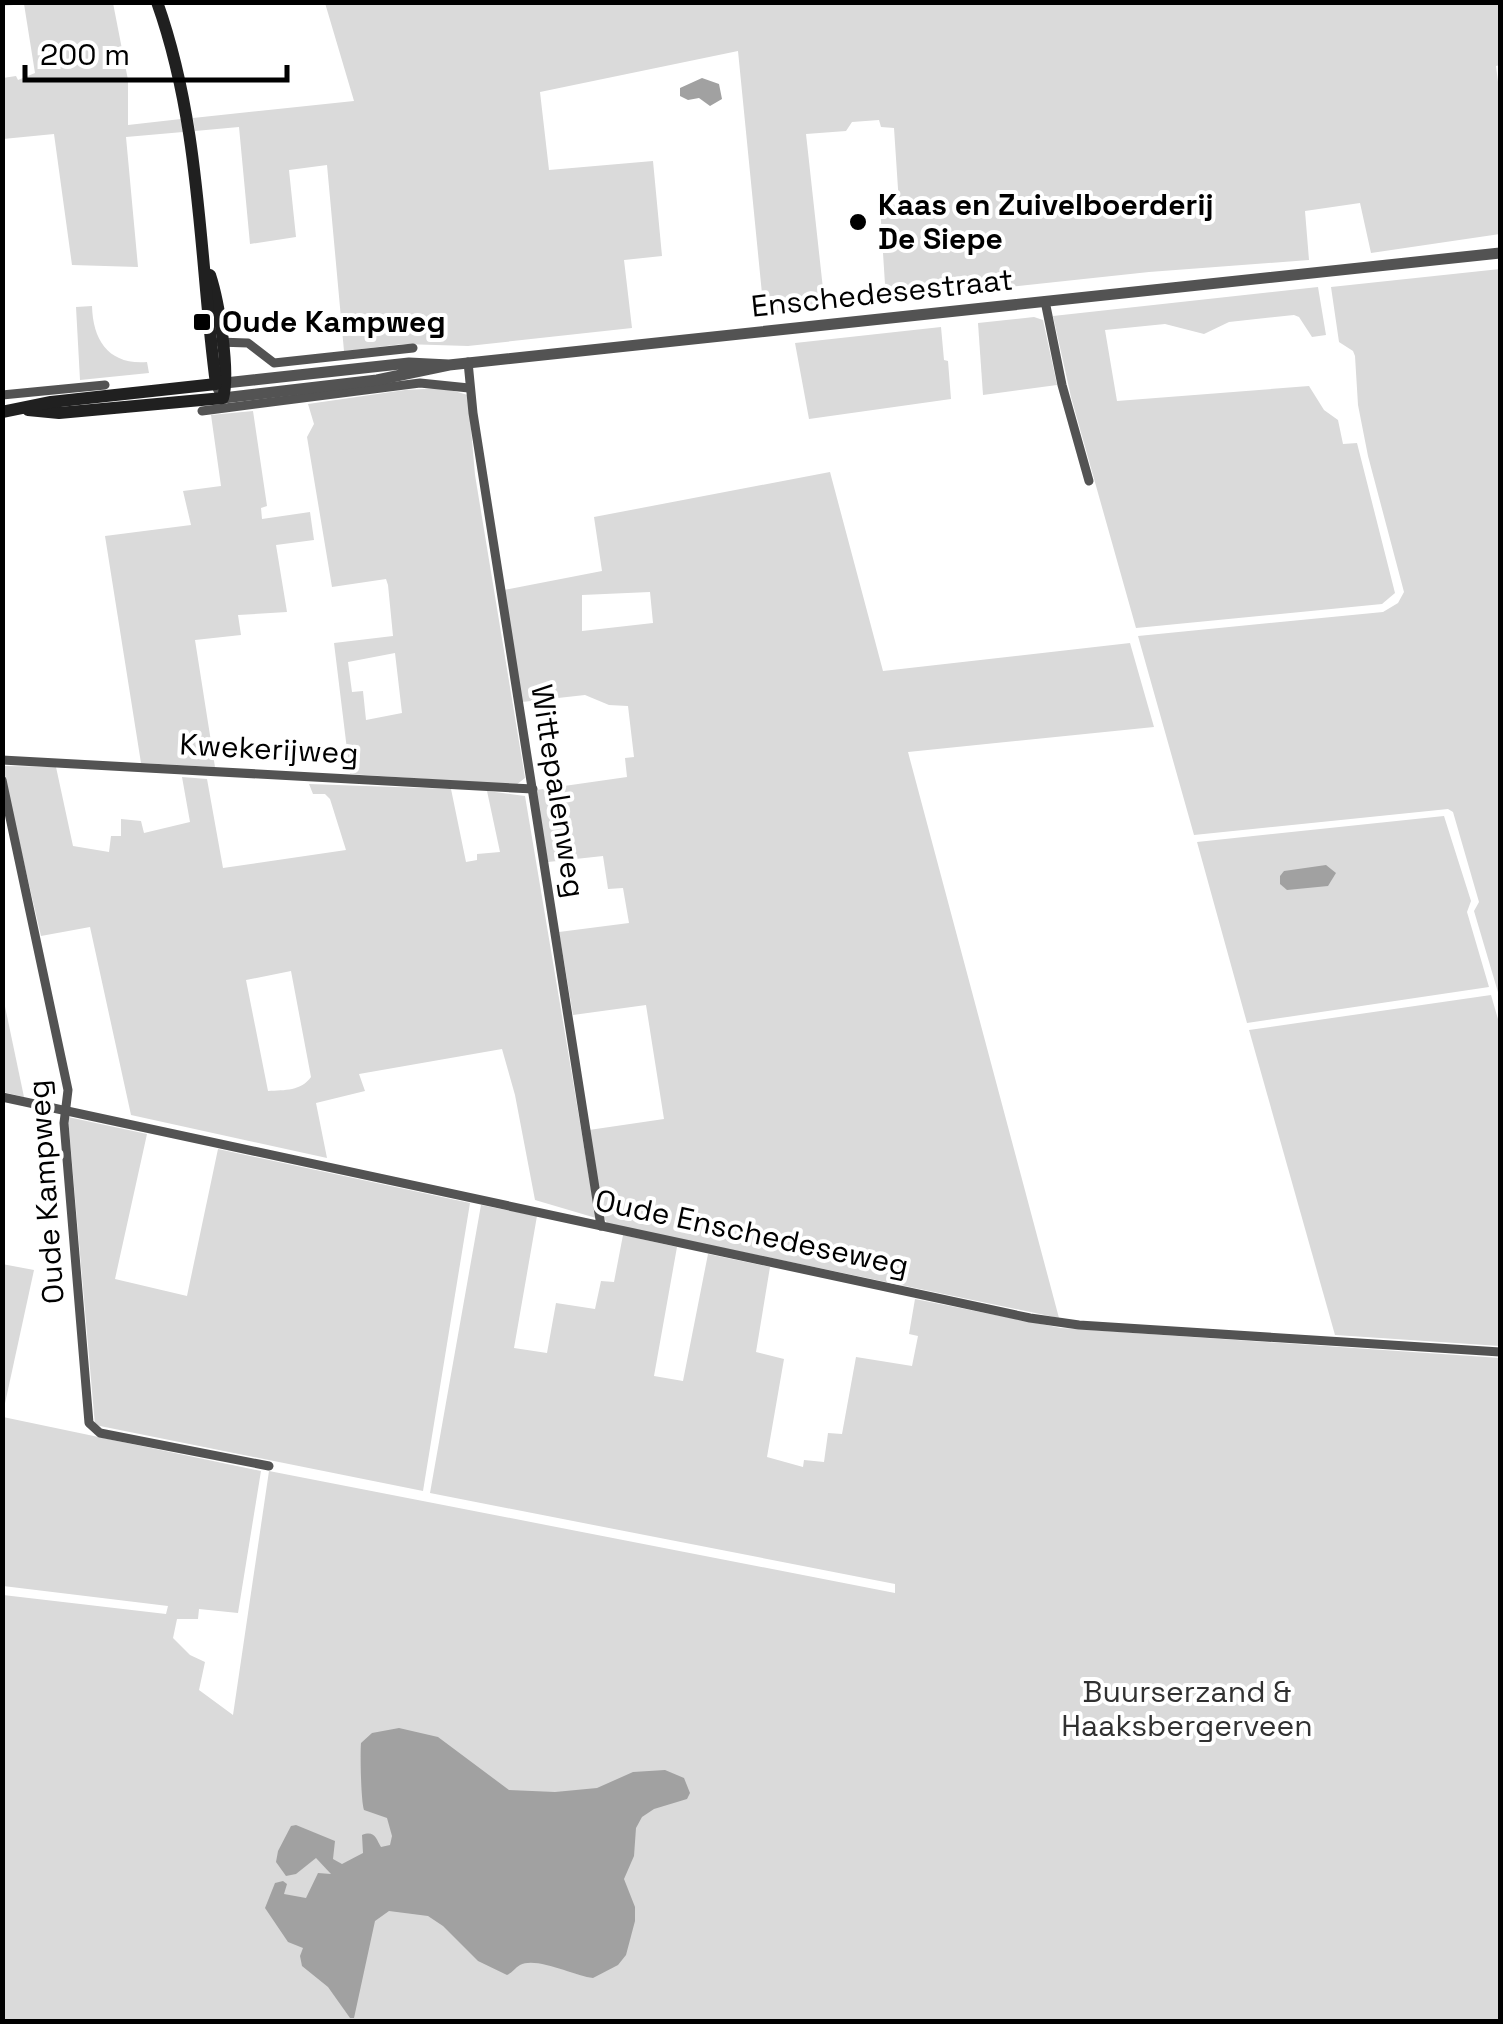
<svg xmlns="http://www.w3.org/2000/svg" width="1503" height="2024" viewBox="0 0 1503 2024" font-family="'Space Grotesk',sans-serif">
  <rect width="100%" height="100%" fill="#fff"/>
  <g fill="#dadada" fill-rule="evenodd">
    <path d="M3,2L113,3L128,80V125L181,119L183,132L126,137L138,267L72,265L54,134L3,139V78L16,76L18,80L35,73L24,4L3,6Z"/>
    <path d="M325,3H1500V65L1496,66L1500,98V234L1371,253L1360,203L1305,211L1309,260L1149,272L886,300L880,206L899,204L894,128L881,127L879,120L852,122L846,131L806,134L825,307L764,314L738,51L540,92L549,170L653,161L662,256L624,260L632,328L468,346L403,344L344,351L327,165L289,170L296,237L250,244L239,127L195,131L193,118L354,101Z"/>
    <path d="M1500,269V999L1474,911L1479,902L1453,812L1448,809L1194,835L1138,636L1383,612L1398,603L1404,592L1368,456L1358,405L1355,356L1353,351L1339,342L1331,287Z"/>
    <path d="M1318,287L1326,335L1312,337L1299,317L1294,315L1229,322L1204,334L1165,324L1105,330L1117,401L1309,386L1324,410L1338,420L1343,444L1357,443L1395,593L1382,604L1136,628L1071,397L1053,316Z"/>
    <path d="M92,306C93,341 109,365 147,362L149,373L80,380L76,307Z"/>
    <path d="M1034,317L1043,320L1057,385L983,395L978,323Z"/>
    <path d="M941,327L944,360L948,361L951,399L809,419L795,343Z"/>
    <path d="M443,388L468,395L475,475L525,778L516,785L350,774L334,643L393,636L388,585L386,579L332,587L307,437L314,424L308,404L405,390ZM395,653L402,713L366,720L363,691L352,692L348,662Z"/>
    <path d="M253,411L267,506L261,508L262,519L310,512L314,540L276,545L287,612L238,615L241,635L195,640L215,767L141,763L105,536L191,525L183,491L221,486L211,415Z"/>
    <path d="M830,472L883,671L1130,643L1154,727L908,752L1059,1318L608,1224L602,1215L589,1130L664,1119L646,1005L573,1015L559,932L629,923L623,888L608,889L603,856L548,862L536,790L627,777L625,758L634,757L628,706L609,705L585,695L522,702L504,590L602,571L594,517ZM650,592L653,623L582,631V595Z"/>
    <path d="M5,766L56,767L73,846L109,852L111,836H121V819L141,821L144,833L190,822L182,777L207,779L223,868L346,850L330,799L325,794H313L309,784L451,789L466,862L477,860V854L500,852L487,791L525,796L596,1218L535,1200L515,1095L502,1049L359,1074L365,1091L316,1103L327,1158L131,1115L90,927L41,936L3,772ZM291,971L311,1077C301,1091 285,1090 268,1091L246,980Z"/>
    <path d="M1444,816L1471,901L1467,912L1489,987L1247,1023L1197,842Z"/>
    <path d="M1491,995L1500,1026V1346L1335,1335L1249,1030Z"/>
    <path d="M2,997H3L24,1097L3,1092Z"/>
    <path d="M68,1117L147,1134L115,1279L187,1296L218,1149L470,1203L423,1491L95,1425Z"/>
    <path d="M481,1205L537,1216L514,1348L547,1353L556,1303L595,1309L601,1281L614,1282L623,1235L677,1247L654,1376L683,1381L708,1254L770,1267L756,1352L784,1359L767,1457L803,1467L804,1460L824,1462L828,1433L842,1434L856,1357L912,1366L918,1336L909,1334L915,1299L1061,1328L1500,1358V2021H3V1595L166,1614L168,1606L3,1586V1417L261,1471L238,1613L199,1609L198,1619H177L173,1638L190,1655L205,1662L199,1690L233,1715L269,1471L895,1593V1584L430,1493Z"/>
    <path d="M2,1264L34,1270L4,1408H2Z"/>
  </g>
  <g fill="#a1a1a1">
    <path d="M702,78L719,84L722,99L710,106L699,98L688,100L680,96V88Z"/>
    <path d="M1326,865L1336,873L1328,886L1287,890L1280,884V876L1284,871Z"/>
    <path d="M399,1728L438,1737L509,1790L555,1792L597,1788L633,1772L665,1770L684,1778L690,1793L687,1799L654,1809L642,1817L636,1828L634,1856L624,1879L635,1907V1921L626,1955L618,1965L593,1978C575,1976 536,1956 520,1965C515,1968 512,1973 507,1975L478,1961L443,1926L428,1916L389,1911L375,1921L354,2018H350L328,1987L302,1966L300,1956L303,1948L288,1942L265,1908L275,1883L283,1881L287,1884L284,1894L306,1898L318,1873L331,1874L316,1858L296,1874L286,1876L276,1862L278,1851L291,1826L296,1825L335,1841L333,1859L342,1864L363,1853L362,1835C375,1830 376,1839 381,1847L390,1845L392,1836L387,1818L364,1810C361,1802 360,1754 361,1743L372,1733Z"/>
  </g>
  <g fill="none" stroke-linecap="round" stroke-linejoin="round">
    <g stroke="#535353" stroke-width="9">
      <path d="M1045,301L1062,385L1089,481"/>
      <path d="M218,342L248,343L274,363L413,348"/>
      <path d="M468,362L473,413L601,1226"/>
      <path d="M2,395L105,385"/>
      <path d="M202,411L420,383L469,388"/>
      <path d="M2,760L533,789"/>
      <path d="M2,780L68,1090L64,1123L89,1423L100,1433L269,1466"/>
      <path d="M2,1097L1030,1318L1079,1325L1500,1352"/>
    </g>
    <path stroke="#535353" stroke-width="11" d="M449,365L409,363L216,384L223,398L377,380L449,365L1500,253"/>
    <g stroke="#202020" stroke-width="12">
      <path d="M28,410L59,413L223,398C230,372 219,302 210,275"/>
      <path d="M2,412L51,402L216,384C199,256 201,125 157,2"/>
    </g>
  </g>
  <g fill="#000" stroke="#fff" stroke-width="4">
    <circle cx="858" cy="222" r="10"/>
    <rect x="192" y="312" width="20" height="20" rx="5"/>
  </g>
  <g text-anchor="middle" stroke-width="8" stroke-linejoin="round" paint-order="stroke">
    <g font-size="30" font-weight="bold" fill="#000" stroke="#fff" text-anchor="start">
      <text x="878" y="215">Kaas en Zuivelboerderij<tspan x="878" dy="34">De Siepe</tspan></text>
      <text x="222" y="332">Oude Kampweg</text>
    </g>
    <g font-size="30" fill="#000" stroke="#fff">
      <text transform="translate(882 293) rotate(-6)" y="10">Enschedesestraat</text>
      <text transform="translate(269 749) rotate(3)" y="10">Kwekerijweg</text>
      <text transform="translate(558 791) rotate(81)" y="10">Wittepalenweg</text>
      <text transform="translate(46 1192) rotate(-94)" y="10">Oude Kampweg</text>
      <text transform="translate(752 1233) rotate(12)" y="10">Oude Enschedeseweg</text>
    </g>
    <g font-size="30" fill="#313131" stroke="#fff">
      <text x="1187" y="1702">Buurserzand &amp;<tspan x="1187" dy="34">Haaksbergerveen</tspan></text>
    </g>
  </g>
  <rect width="1503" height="2024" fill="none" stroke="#000000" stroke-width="10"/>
  <path d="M25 65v15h262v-15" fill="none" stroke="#000000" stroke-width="5"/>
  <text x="40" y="65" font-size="30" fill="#000000" stroke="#ffffff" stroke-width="8" paint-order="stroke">200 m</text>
</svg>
